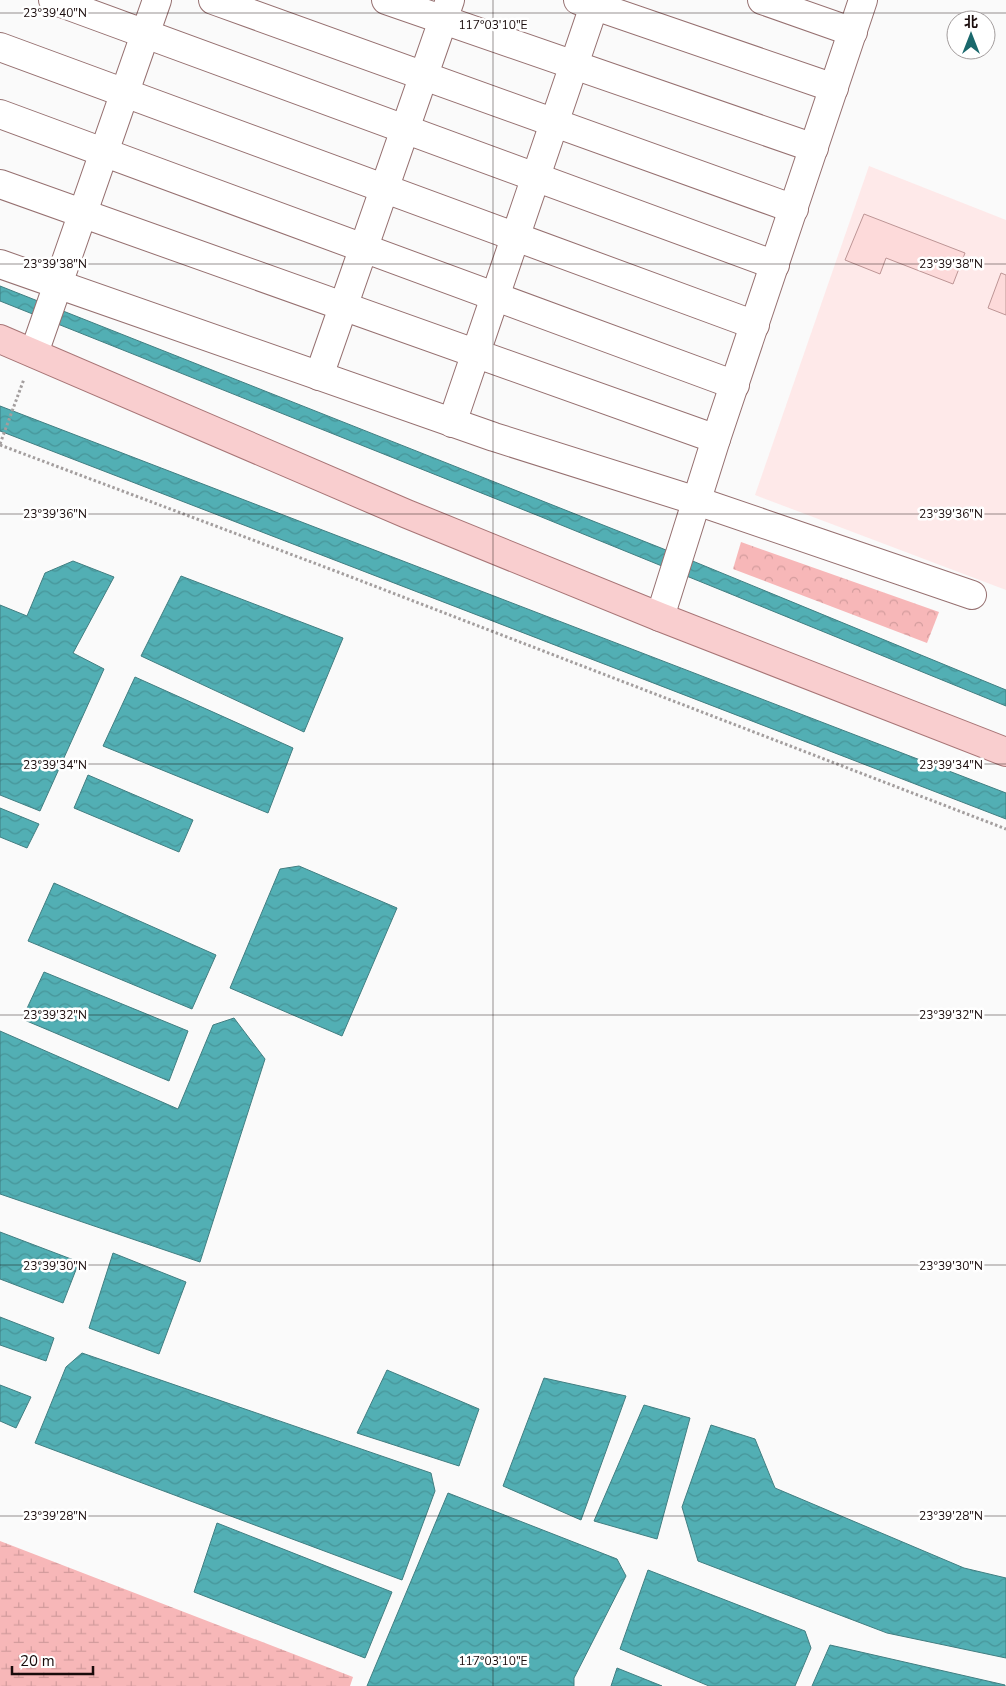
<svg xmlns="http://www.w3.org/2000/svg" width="1006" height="1686" viewBox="0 0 1006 1686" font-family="'Nunito Sans','Noto Sans SC',sans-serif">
  <defs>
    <pattern id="wetland-marsh" width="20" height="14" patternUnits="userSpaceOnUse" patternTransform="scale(1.25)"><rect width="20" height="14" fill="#f7b7b8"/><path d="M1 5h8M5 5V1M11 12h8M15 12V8" fill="none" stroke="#d39c9d"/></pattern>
    <pattern id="park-crowns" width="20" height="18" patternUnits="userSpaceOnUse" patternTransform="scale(1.25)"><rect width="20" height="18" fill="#f7b7b8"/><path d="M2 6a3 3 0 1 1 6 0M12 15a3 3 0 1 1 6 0" fill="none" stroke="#d39c9d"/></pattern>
    <pattern id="water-waves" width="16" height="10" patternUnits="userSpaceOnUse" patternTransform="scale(1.25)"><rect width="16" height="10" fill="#52afb4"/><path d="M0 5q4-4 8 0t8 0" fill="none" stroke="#479599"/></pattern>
  </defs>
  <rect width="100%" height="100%" fill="#fafafa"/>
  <path fill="#fee9e9" d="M869,166L1006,220V590L755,495Z"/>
  <path fill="url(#wetland-marsh)" d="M0,1541L353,1677L350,1686H0Z"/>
  <path fill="url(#park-crowns)" d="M741,542L939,612L927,643L733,569Z"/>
  <g fill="url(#water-waves)" stroke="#417e81">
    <path d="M0,286L661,548L1006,690V706L539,516L0,301Z"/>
    <path d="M0,406L1006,793V819L0,431Z"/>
    <path d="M73,561L114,577L73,653L104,669L40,811L0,795V605L27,616L45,573Z"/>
    <path d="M181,576L343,638L304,732L141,656Z"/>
    <path d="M135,677L293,748L268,813L103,746Z"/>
    <path d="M88,775L193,820L179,852L74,808Z"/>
    <path d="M0,808L39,824L27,848L0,837Z"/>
    <path d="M299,866L397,908L342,1036L230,988L280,869Z"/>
    <path d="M54,883L216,955L192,1009L28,941Z"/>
    <path d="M44,972L188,1031L169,1081L22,1019Z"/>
    <path d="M234,1018L265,1059L200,1262L0,1194V1031L178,1109L213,1025Z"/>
    <path d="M0,1232L79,1262L63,1303L0,1279Z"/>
    <path d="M113,1253L186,1282L159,1354L89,1328Z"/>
    <path d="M0,1317L54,1338L46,1361L0,1345Z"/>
    <path d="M82,1353L431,1473L435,1491L402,1580L35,1443L66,1367Z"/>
    <path d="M387,1370L479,1409L459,1466L357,1433Z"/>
    <path d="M544,1378L626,1396L581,1520L503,1486Z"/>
    <path d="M0,1385L31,1397L16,1428L0,1421Z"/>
    <path d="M644,1405L690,1418L657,1539L594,1521Z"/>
    <path d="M711,1425L755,1439L775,1488L964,1568L1006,1578V1658L887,1633L698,1561L682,1507Z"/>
    <path d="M448,1493L617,1559L626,1576L574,1678V1686H367Z"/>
    <path d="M217,1523L392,1592L365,1658L194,1592Z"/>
    <path d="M648,1570L805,1631L811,1648L795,1686H709L620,1649Z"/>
    <path d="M830,1645L1005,1685V1686H812Z"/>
    <path d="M617,1668L662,1686H611Z"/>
  </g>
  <g fill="#fddada" stroke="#bd9595">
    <path d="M864,214L965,253L953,284L886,258L880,274L845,260Z"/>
    <path d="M1001,273L1006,275V315L988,308Z"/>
  </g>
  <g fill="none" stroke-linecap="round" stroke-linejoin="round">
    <g stroke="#967070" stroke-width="30">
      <g id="minor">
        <path d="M53,0L775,265"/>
        <path d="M213,0L794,209"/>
        <path d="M386,0L814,148"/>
        <path d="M578,0L834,88"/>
        <path d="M762,0L853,32"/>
        <path d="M0,47L755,325"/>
        <path d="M0,114L735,385"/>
        <path d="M0,184L716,439"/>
        <path d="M0,264L494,437L697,501L972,595"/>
        <path d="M34,353L157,0"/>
        <path d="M319,376L450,0"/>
        <path d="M452,423L596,0"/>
        <path d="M660,617L716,439L863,0"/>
      </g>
    </g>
    <g stroke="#a87576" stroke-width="30">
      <path id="major" d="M0,339L407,514L660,617L1006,752"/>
    </g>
    <g stroke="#a39e9e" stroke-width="3" stroke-dasharray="2.5 2.5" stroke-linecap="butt">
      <path d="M0,444L24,379"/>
      <path d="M0,445L338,572L1006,829"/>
    </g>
    <use href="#minor" stroke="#fff" stroke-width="28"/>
    <use href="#major" stroke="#f9cecf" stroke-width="28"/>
  </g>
  <path fill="none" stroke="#190b0b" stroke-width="1" stroke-opacity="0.45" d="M493,0V1686M0,13H1006M0,264H1006M0,514H1006M0,764H1006M0,1015H1006M0,1265H1006M0,1516H1006"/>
  <g font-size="12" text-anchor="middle" fill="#190b0b" stroke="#fff" stroke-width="5" stroke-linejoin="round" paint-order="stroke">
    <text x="55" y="17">23°39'40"N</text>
    <text x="493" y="29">117°03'10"E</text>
    <text x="55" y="268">23°39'38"N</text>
    <text x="951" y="268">23°39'38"N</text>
    <text x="55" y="518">23°39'36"N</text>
    <text x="951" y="518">23°39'36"N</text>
    <text x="55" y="769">23°39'34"N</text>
    <text x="951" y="769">23°39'34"N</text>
    <text x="55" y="1019">23°39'32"N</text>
    <text x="951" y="1019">23°39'32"N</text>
    <text x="55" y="1270">23°39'30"N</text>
    <text x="951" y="1270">23°39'30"N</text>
    <text x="55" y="1520">23°39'28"N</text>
    <text x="951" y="1520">23°39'28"N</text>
    <text x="493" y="1665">117°03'10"E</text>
  </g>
  <g transform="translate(971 35)"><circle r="24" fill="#ffffff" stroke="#a39d9d"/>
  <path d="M0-4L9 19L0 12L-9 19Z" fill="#1a686c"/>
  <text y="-8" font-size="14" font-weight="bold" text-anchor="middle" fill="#190b0b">北</text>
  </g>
  <path d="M12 1666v8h81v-8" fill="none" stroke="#190b0b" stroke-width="2.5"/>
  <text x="20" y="1666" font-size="15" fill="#190b0b" stroke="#ffffff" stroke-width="4" paint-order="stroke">20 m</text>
</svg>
